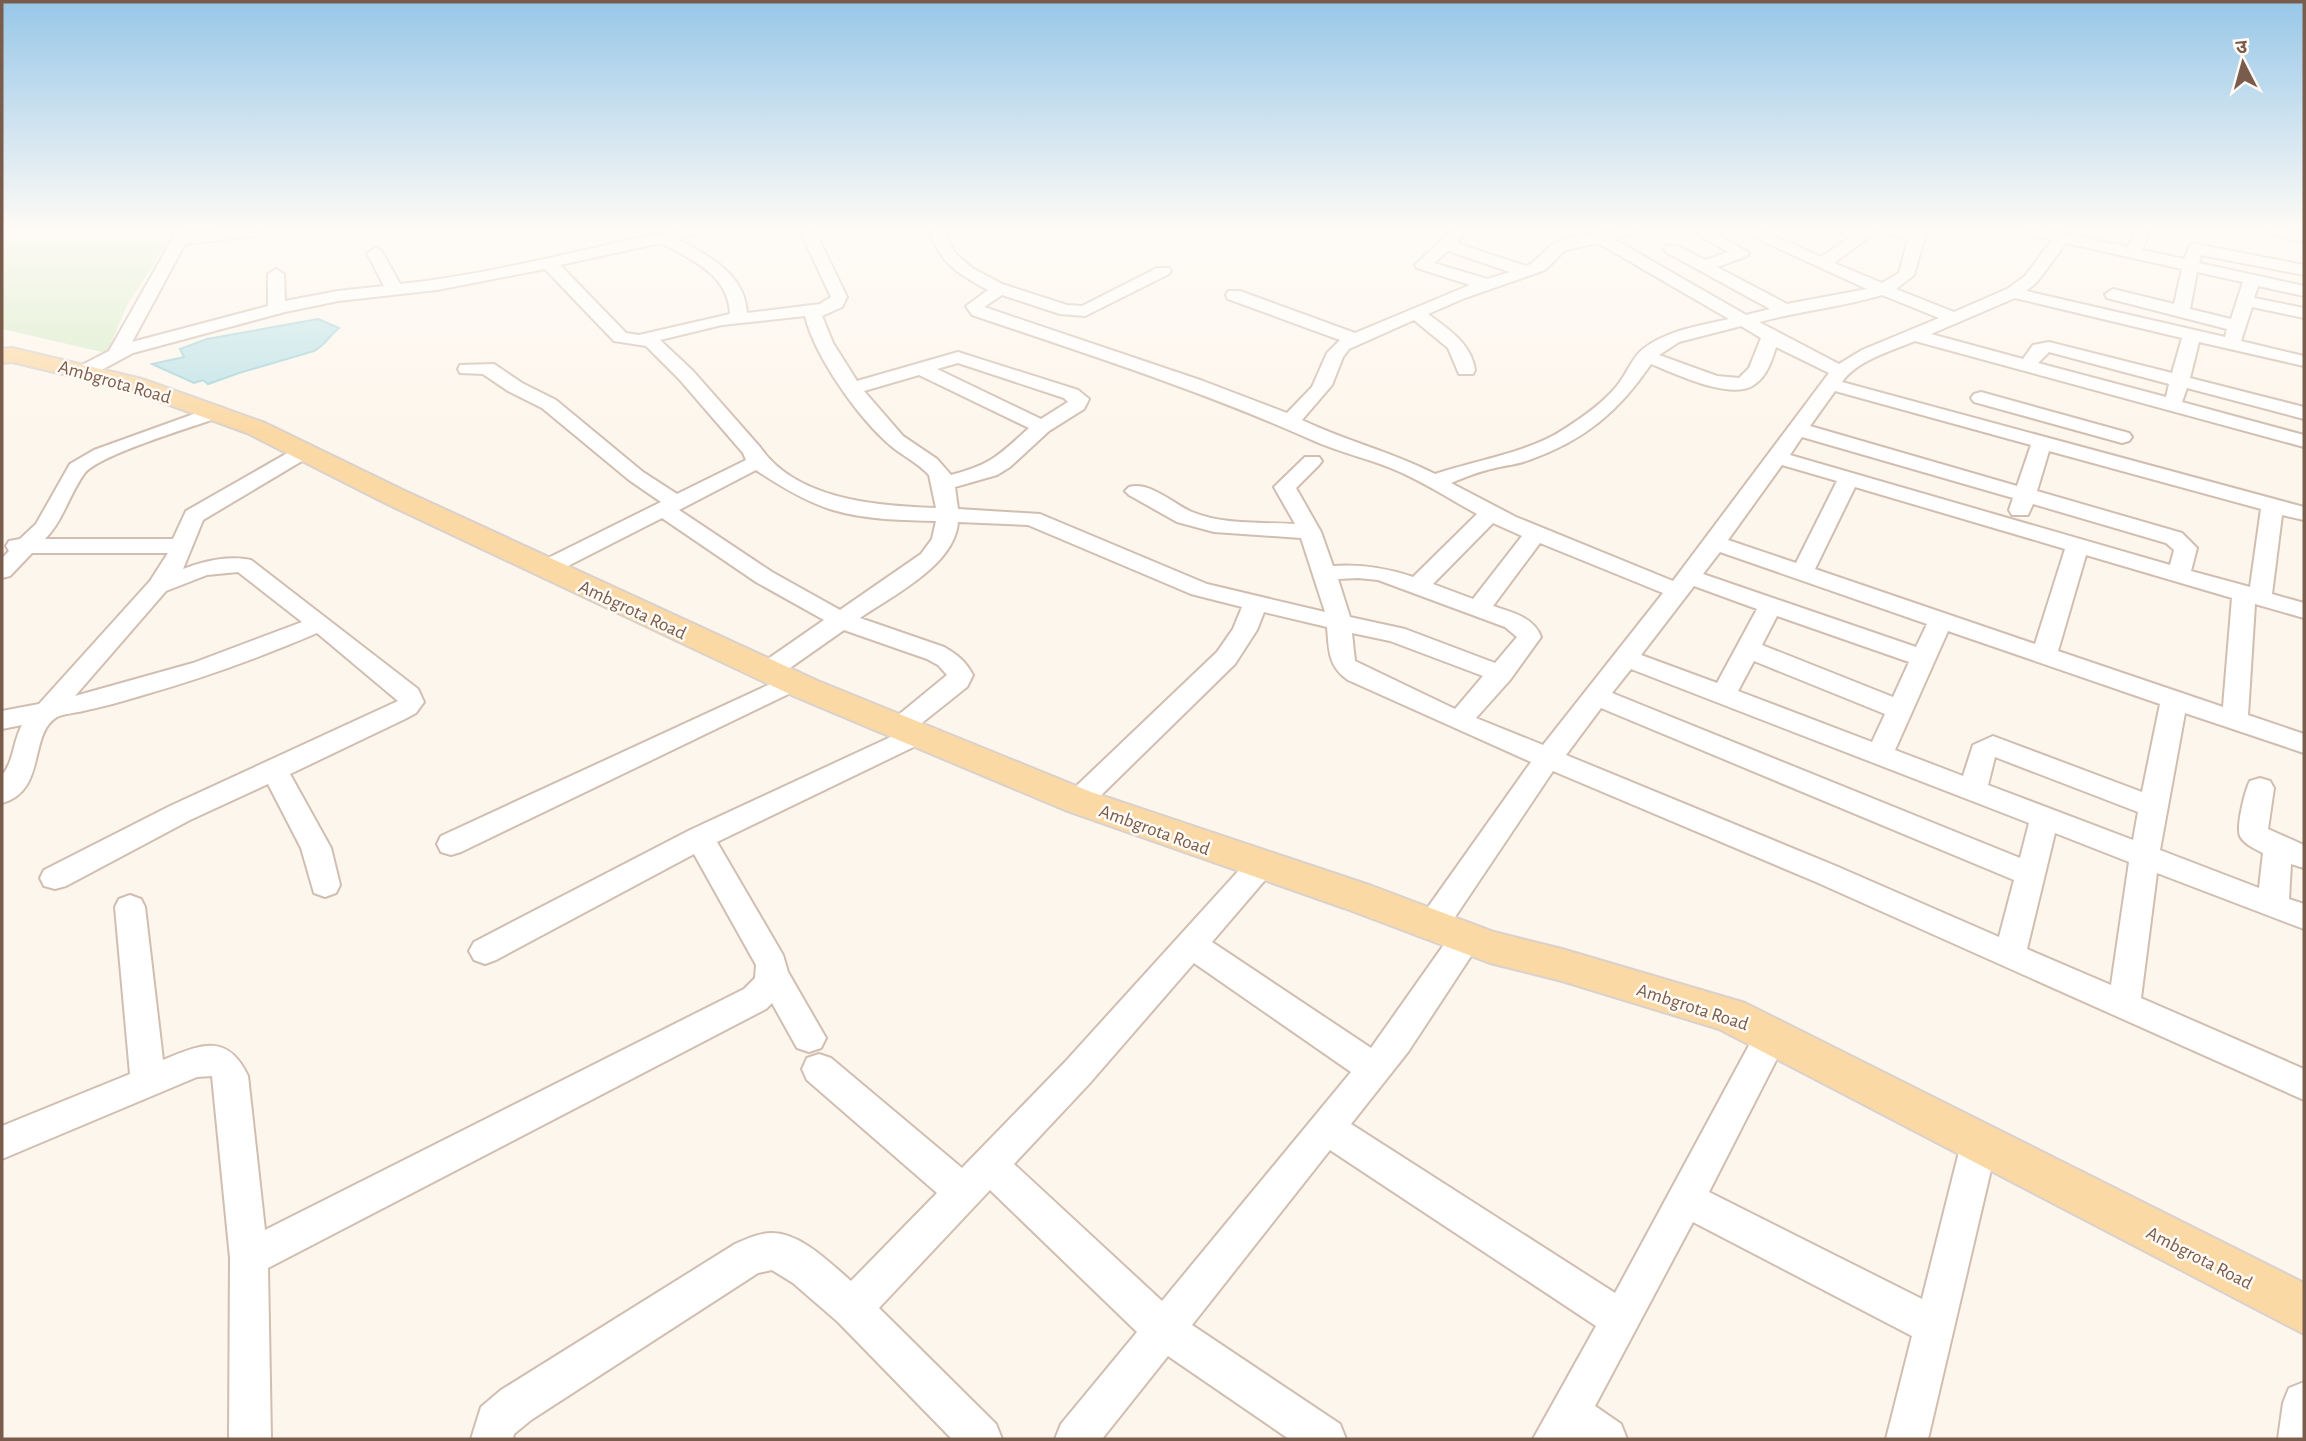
<svg xmlns="http://www.w3.org/2000/svg" width="2306" height="1441" viewBox="0 0 2306 1441" font-family="'Alegreya Sans','Noto Sans Devanagari',sans-serif">
  <rect width="100%" height="100%" fill="#fdf6ec"/>
  <path fill="#d8ecc9" d="M175,231L127,305L107,353L2,329V232Z"/>
  <path fill="#bfe3e8" stroke="#a5d3da" stroke-width="2" d="M318,319L339,328C329,336 325,345 314,351L239,373L208,384L203,380L194,383L152,364L184,357L180,349L207,339Z"/>
  <g fill="none" stroke-linecap="round" stroke-linejoin="round">
    <g stroke="#d1beb0" stroke-width="4">
      <g id="minor">
        <path d="M177,231H191L190,234L218,231H261L253,236L185,244L132,342L268,306V274L276,269L284,274L285,301L338,291L384,286L367,253L375,248L381,250L400,284C459,278 518,265 576,252C617,243 657,231 698,231L696,234L677,239C708,255 745,274 747,313L820,304L831,297L800,231H815L847,297L842,307L822,316L833,343L857,381L958,352L1078,390L1089,399L1084,409L1049,431L1010,467L997,475L955,487L958,509L1040,514L1207,584L1325,612L1301,538L1214,532L1177,522L1129,495L1125,491L1129,487C1150,481 1173,504 1192,512C1223,525 1262,522 1295,524L1274,487L1305,457H1319L1322,461L1319,465L1296,488L1321,532L1333,566C1362,564 1386,568 1413,577L1477,514C1450,499 1422,481 1393,469C1367,458 1338,452 1312,440C1202,391 1087,354 972,315L966,306L988,290C960,275 938,262 930,231H944L954,252L972,268L1002,284L1067,305L1082,306L1157,268H1169L1171,271L1169,274L1085,316L1060,314L1002,295L984,307L1203,381L1287,413L1312,387L1327,353L1340,340L1228,299L1226,295L1228,291H1240L1355,333L1470,285L1417,268L1415,265L1451,231H1468L1456,243L1526,266C1538,262 1544,248 1556,243C1579,233 1612,231 1637,231L1635,234L1614,239L1746,315L1770,309L1666,252L1664,249L1666,246H1678L1705,260L1728,252L1693,231H1712L1749,253L1747,256L1717,267L1787,304L1867,289L1747,234L1745,231H1764L1821,257L1860,231H1877L1834,263L1882,283L1899,273L1908,240L1888,234L1886,231H1931L1924,239L1914,275L1896,289L1954,312L2007,289L2025,276L2052,240L2028,234L2026,231H2052L2128,247L2136,231H2150L2142,250L2184,259L2190,246L2196,244L2304,265V275L2201,255L2199,263L2304,286V296L2258,286L2254,298L2304,308V318L2252,307L2241,341L2304,356V366L2199,342L2190,378L2304,407V419L2187,388L2182,402L2304,435V447L1915,341C1892,351 1857,360 1842,382L2304,507V520L2282,515L2272,594L2304,603V618L2255,604L2248,715L2304,734V753L2185,713L2160,850L2259,888L2263,853C2255,849 2244,844 2240,836C2236,827 2245,790 2250,781L2260,778L2270,781L2274,788L2268,829L2304,845V868L2291,864L2289,899L2304,904V929L2157,873L2141,998L2304,1069V1100L1816,882L1553,771L1443,935L1432,938L1421,935L1417,926L1421,917L1531,762L1348,680C1328,666 1329,650 1327,627L1264,612L1257,630L1235,664L1088,808L1078,811L1068,808L1064,801L1068,794L1217,652L1233,629L1242,607L1191,594L1028,525L958,522C955,565 892,596 860,618L944,647C958,655 965,661 973,675L967,687L918,726L926,729L930,735L926,741L717,842L783,955L788,972L826,1038L821,1048L809,1052L797,1048L772,1003L766,1009L268,1268L271,1439H229L230,1258L212,1076L197,1077L2,1159V1126L130,1074L115,907L119,899L130,895L141,899L145,907L163,1060C200,1045 227,1032 248,1076L265,1230L744,989L755,978L756,965L694,854L496,960L485,964L474,960L469,951L474,942L690,830L895,735L887,727L891,721L947,675L938,665L927,659L844,630L777,677L768,679L759,677L755,671L759,665L824,620L756,582L662,518L554,573H538L535,568L538,563L661,502L629,480L542,408L508,391L483,374L460,373L458,369L460,365L494,364L522,383L556,400L643,472L677,494L746,460L743,453L679,379L646,346L614,341L545,269L437,290L338,301L285,312L133,353L92,375H78L76,371L78,367L109,351ZM661,243C691,259 729,275 730,314L639,335L626,333L560,265ZM1598,243L1729,319C1699,326 1668,330 1643,349C1632,357 1626,376 1616,387C1601,405 1580,419 1561,431C1529,452 1473,461 1435,474C1392,452 1346,441 1302,420L1332,385L1343,357L1349,349L1414,320L1448,348L1459,374H1473L1475,370C1471,343 1448,329 1428,314L1465,298L1545,270L1565,250ZM2066,243L2182,269L2174,304L2113,289L2105,294L2107,298L2227,329L2225,337L2026,291L2037,282ZM1448,251L1510,272L1487,279L1434,263ZM2197,272L2243,282L2231,319L2190,309ZM1882,295L1939,318L1862,350L1839,364L1759,322C1800,311 1842,307 1882,295ZM2015,298L2182,338L2172,373L2049,342L2033,345L2023,359L1931,334ZM805,316C815,357 859,419 891,446C903,456 918,463 929,475L936,508C877,506 796,500 760,447L693,371L660,340L722,325ZM1741,326L1761,338L1749,368L1739,378L1717,376L1659,355L1679,342ZM1776,347L1829,373L1673,581L1516,517L1451,483C1463,478 1475,473 1487,470C1501,466 1516,465 1529,460C1584,441 1619,411 1651,364C1674,373 1733,402 1755,384C1767,376 1772,360 1776,347ZM2049,352L2169,384L2166,397L2038,363ZM958,363L1064,398L1068,402L1041,419L937,369ZM919,375L1029,428C998,456 992,464 951,475L937,459L903,436L864,391ZM1835,391L2031,445L2017,486L1810,426ZM1802,437L2013,498L2009,510L2012,515H2028L2033,504L2166,543L2174,550L2170,565L1790,455ZM2049,451L2261,509L2250,587L2191,571L2197,548L2182,533L2037,491ZM1782,465L1837,481L1796,563L1728,540ZM756,470C780,486 806,502 833,510C866,520 903,520 936,521L932,539L921,554L840,610L772,572L679,510ZM1855,487L2065,549L2035,644L1815,569ZM1493,523L1522,536L1473,599L1433,584ZM1540,543L1663,593L1543,745L1476,718L1510,680L1541,637C1534,617 1511,612 1493,606ZM1720,552L1927,624L1916,647L1703,574ZM2086,555L2232,598L2223,707L2058,651ZM1358,578L1378,580L1505,627L1517,637L1495,663L1405,629L1350,617L1338,579ZM1694,586L1757,609L1717,683L1641,655ZM1777,616L1909,662L1893,697L1762,645ZM1948,631L2160,704L2142,792L1993,736L1973,745L1963,776L1895,750ZM1352,633L1390,641L1483,676L1455,709L1355,661ZM1754,661L1885,714L1872,742L1738,691ZM1631,669L2029,823L2020,858L1612,693ZM1601,708L2014,880L1999,937L1836,866L1566,755ZM1995,757L2138,812L2133,840L1988,785ZM2055,833L2129,862L2111,985L2027,949Z"/>
        <path d="M2266,231L2304,232V242L2269,234Z"/>
        <path d="M1981,392L2129,433L2132,437L2129,441L2122,443L1974,402L1971,398L1974,394Z"/>
        <path d="M216,406L223,408L226,412L223,416C196,426 97,455 84,474C69,495 63,521 45,539H173L186,511L298,447H312L315,451L312,455L203,520L183,569C203,561 230,555 251,560L418,689L424,702L416,713L405,719L290,774L331,848L340,885L336,893L325,897L314,893L301,848L268,784L190,820L66,886L55,889L44,886L40,878L44,870L170,806L398,701L317,633C259,658 200,679 140,696C121,702 102,707 83,711C75,713 63,714 57,717C28,734 47,791 2,803V775C14,762 13,741 22,725L2,729V711L39,704L150,581L168,553H32L10,576L2,578V558L9,551L6,546L9,541L20,539L36,524L70,464L94,450ZM238,572L302,622L193,663L75,696L166,591L207,575Z"/>
        <path d="M792,674L801,676L805,682L801,688L461,852L451,855L441,852L437,844L441,836Z"/>
        <path d="M1261,854L1271,857L1276,865L1271,873L1212,942L1371,1048L1455,929L1466,925L1477,929L1482,938L1477,947L1408,1052L1351,1124L1615,1293L1760,1025L1772,1021L1784,1025L1789,1035L1709,1192L1922,1299L1961,1144L1966,1132L1979,1128L1992,1132L1997,1144L1928,1439H1886L1912,1336L1693,1222L1595,1406L1621,1424L1627,1439H1533L1596,1326L1330,1150L1192,1325L1340,1424L1346,1439H1289L1168,1356L1102,1439H1055L1061,1424L1137,1332L990,1190L879,1308L996,1424L1002,1439H952L838,1322L793,1283L772,1270L758,1273L531,1420L514,1434L513,1439H471L481,1407L501,1390L735,1244C746,1239 759,1233 772,1233C801,1233 830,1263 851,1281L937,1193L807,1080L802,1069L807,1058L819,1054L831,1058L962,1168L1065,1062L1251,857ZM1194,963L1351,1072L1162,1301L1014,1164L1089,1084Z"/>
        <path d="M2304,1382V1439H2278L2283,1403L2289,1388Z"/>
      </g>
    </g>
    <g stroke="#dad1cd" stroke-width="4">
      <path id="major" d="M12,348L142,379L265,423L405,491L818,681L1091,792L1372,886L1494,932L1562,949L1745,1003L2304,1283V1334L1719,1029L1562,981L1490,963L1344,908L1065,810L796,697L385,503L247,433L126,389L12,362L2,363V349Z"/>
    </g>
    <use href="#minor" fill="#fff" fill-rule="evenodd"/>
    <use href="#major" fill="#fbd9a5" fill-rule="evenodd"/>
  </g>
  <linearGradient id="sky" x2="0" y2="1"><stop stop-color="#97c7e8"/><stop offset="0.53" stop-color="#fefbf6"/><stop offset="1" stop-color="#fefbf6" stop-opacity="0"/></linearGradient>
  <rect width="2306" height="432" fill="url(#sky)"/>
  <g text-anchor="middle" stroke-width="5" stroke-linejoin="round" paint-order="stroke">
    <g font-size="19" fill="#7a5c4d" stroke="#fffaf3">
      <text transform="translate(115 381) rotate(16)" y="7">Ambgrota Road</text>
      <text transform="translate(633 609) rotate(25)" y="7">Ambgrota Road</text>
      <text transform="translate(1155 829) rotate(20)" y="7">Ambgrota Road</text>
      <text transform="translate(1693 1006) rotate(18)" y="7">Ambgrota Road</text>
      <text transform="translate(2200 1257) rotate(27)" y="7">Ambgrota Road</text>
    </g>
  </g>
  <rect width="2306" height="1441" fill="none" stroke="#7a5c4d" stroke-width="7"/>
  <g transform="translate(2243 63) rotate(354)" stroke="#fffaf3" stroke-width="5" paint-order="stroke">
  <path d="M0-5L12 26L0 18L-12 26Z" fill="#7a5c4d"/>
  <text y="-10" font-size="19" font-weight="bold" text-anchor="middle" fill="#7a5c4d">उ</text>
  </g>
</svg>
